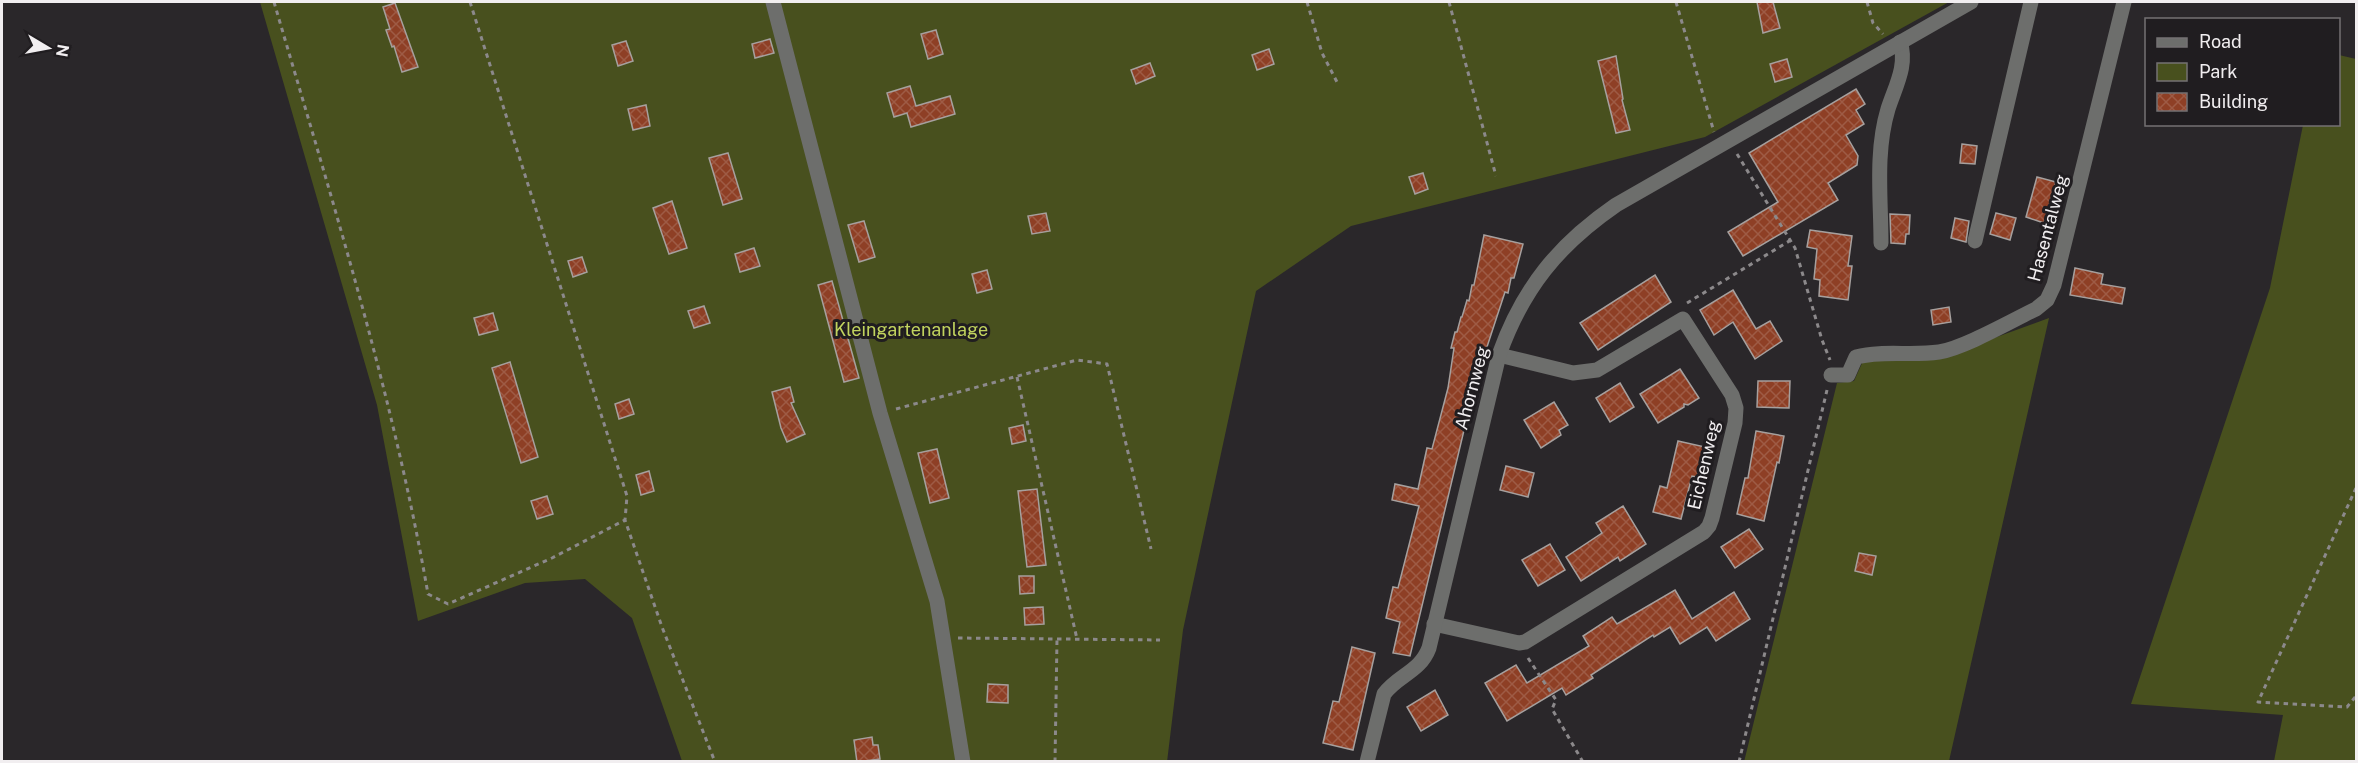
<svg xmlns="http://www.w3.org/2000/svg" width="2358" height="763" viewBox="0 0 2358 763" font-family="'Public Sans',sans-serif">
  <defs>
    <pattern id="building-cross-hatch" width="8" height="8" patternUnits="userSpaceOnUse" patternTransform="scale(1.5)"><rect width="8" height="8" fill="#8e3f25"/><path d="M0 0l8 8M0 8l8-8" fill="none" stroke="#9e5b45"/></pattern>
  </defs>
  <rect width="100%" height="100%" fill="#2a272a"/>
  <g fill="#48501e">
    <path d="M260,2H1949L1705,137L1351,226L1256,291L1183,630L1167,762L682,761L632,618L585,579L525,583L418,621L377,405Z"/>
    <path d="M2339,55L2356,59V761H2274L2283,715L2131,704L2270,288L2303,125L2338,124Z"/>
    <path d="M2049,318L1949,761L1744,762L1837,383L1854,381L1863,361L1939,358Z"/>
  </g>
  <g fill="url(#building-cross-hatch)" stroke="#a6a09e" stroke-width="1.5">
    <path d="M1757,2H1773L1780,28L1763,33Z"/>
    <path d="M395,3L418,67L402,72L394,46L392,47L386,30L390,29L383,7Z"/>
    <path d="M936,30L943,54L928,59L921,34Z"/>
    <path d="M770,39L774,53L755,58L752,44Z"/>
    <path d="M626,41L633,61L618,66L612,45Z"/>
    <path d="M1269,49L1274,64L1257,70L1252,55Z"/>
    <path d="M1616,56L1623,99L1622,100L1630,130L1616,133L1598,61Z"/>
    <path d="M1787,59L1792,77L1775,82L1770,64Z"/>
    <path d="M1150,63L1155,76L1136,84L1131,70Z"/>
    <path d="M910,86L916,106L950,96L955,114L911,127L907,113L894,117L887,93Z"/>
    <path d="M1856,89L1865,104L1856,110L1864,124L1846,135L1858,156L1857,165L1828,183L1838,200L1743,256L1728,232L1778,202L1749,153Z"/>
    <path d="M646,105L650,126L633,130L628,109Z"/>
    <path d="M1962,144L1977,146L1975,164L1960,163Z"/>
    <path d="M728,153L742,199L723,205L709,158Z"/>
    <path d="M1423,173L1428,189L1415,194L1409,177Z"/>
    <path d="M2037,177L2056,182L2044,223L2026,217Z"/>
    <path d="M672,201L687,248L669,254L653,208Z"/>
    <path d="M1046,213L1050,231L1032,234L1028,216Z"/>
    <path d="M1996,213L2016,218L2010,240L1990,234Z"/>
    <path d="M1890,214L1910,215L1909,234H1906L1905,244L1891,243Z"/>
    <path d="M1955,218L1969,221L1966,242L1951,238Z"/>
    <path d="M864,221L875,257L859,262L848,225Z"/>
    <path d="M1810,230L1852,236L1848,266H1852L1848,300L1819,296L1820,280L1814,279L1817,249L1807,247Z"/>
    <path d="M1484,235L1523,244L1514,278H1511L1508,293L1505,292L1484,356L1482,355L1410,656L1393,653L1400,622L1386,618L1393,587L1398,588L1419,506L1392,500L1395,484L1418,489L1427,448L1432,449L1448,388L1454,348H1451L1455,332H1457L1461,317H1462L1467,300L1469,301L1472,285H1474Z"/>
    <path d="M754,248L760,266L740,272L735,254Z"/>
    <path d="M582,257L587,272L573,277L568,261Z"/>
    <path d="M2075,268L2103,274L2101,284L2125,288L2122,304L2070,295Z"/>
    <path d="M987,270L992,289L977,293L972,274Z"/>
    <path d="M1655,275L1671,302L1598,350L1580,323Z"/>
    <path d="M832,281L859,378L844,382L818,285Z"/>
    <path d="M1733,290L1756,329L1770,321L1782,341L1755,359L1733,322L1714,335L1700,310Z"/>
    <path d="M704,306L710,323L694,328L688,311Z"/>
    <path d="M1949,307L1951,322L1933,325L1931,310Z"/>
    <path d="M493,313L498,330L479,335L474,318Z"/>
    <path d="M510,362L538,457L521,463L492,368Z"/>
    <path d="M1680,369L1699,398L1688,405L1684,404V407L1658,423L1640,394Z"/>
    <path d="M1758,381H1790L1789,408L1757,407Z"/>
    <path d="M1620,383L1634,407L1610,422L1596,398Z"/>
    <path d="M790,387L794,402L791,403L805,434L787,442L781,428L772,392Z"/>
    <path d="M629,399L634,414L619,419L615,404Z"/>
    <path d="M1554,402L1568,425L1559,430L1561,435L1541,448L1524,420Z"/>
    <path d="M1023,425L1026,441L1012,444L1009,428Z"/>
    <path d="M1756,431L1784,436L1779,463L1777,462L1764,521L1737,514L1745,478H1748Z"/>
    <path d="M1678,441L1705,447L1697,477L1692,476L1681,519L1653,512L1660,486L1667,488Z"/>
    <path d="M937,449L949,498L930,503L918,453Z"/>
    <path d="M1506,466L1534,473L1528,497L1500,490Z"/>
    <path d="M649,471L654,491L641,495L636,475Z"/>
    <path d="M1037,489L1046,565L1027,567L1018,491Z"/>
    <path d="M547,496L553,514L537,519L531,501Z"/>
    <path d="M1623,506L1646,544L1620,561L1618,557L1581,581L1566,557L1602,533L1596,523Z"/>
    <path d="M1749,529L1763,549L1735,568L1721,547Z"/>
    <path d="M1550,544L1565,570L1538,586L1522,560Z"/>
    <path d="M1859,553L1876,556L1872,575L1855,571Z"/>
    <path d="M1019,576H1034V593L1020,594Z"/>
    <path d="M1675,590L1692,619L1734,592L1750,619L1716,641L1707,627L1680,644L1670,627L1654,637L1653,635L1591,675L1593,678L1566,695L1562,688L1507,721L1485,683L1516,665L1527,683L1589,646L1583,636L1612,617L1617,624Z"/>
    <path d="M1043,607L1044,624L1025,625L1024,608Z"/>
    <path d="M1352,647L1375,653L1353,750L1323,743L1333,701L1339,702Z"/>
    <path d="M988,684L1008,685V703L987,702Z"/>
    <path d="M1435,690L1448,715L1421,731L1407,707Z"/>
    <path d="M872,737L873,745H878L880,759L857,762L854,740Z"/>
  </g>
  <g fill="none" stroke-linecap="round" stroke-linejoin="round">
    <g stroke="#8c898b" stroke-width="3" stroke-dasharray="4.5 4.5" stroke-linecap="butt">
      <path d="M274,2C331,197 393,393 428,594L448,604L552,558L625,520"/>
      <path d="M470,2L627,496L625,520L662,627L715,762"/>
      <path d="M1307,2L1322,53L1338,84"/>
      <path d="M1449,2L1496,176"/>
      <path d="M1676,2L1714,132"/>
      <path d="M1867,2L1873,23L1883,34"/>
      <path d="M1737,154L1795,248L1822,340L1830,360"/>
      <path d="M1687,303L1791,240"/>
      <path d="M1017,377L1077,639"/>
      <path d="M896,409L1077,360L1107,364L1151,549"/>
      <path d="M2356,488L2258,702L2347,707L2356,696"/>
      <path d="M958,638L1160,640"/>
      <path d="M1528,658L1556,700L1552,709L1583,762"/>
      <path d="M1055,762L1057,639"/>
      <path d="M1739,762L1827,390"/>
    </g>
    <g stroke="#6d6e6c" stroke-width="15">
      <path d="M773,2L880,413L937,601L963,762"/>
      <path d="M1975,241L2031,2"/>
      <path d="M1881,243C1881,199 1875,152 1888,109C1895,87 1908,65 1900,42"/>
      <path d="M1831,375H1848L1856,357C1883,350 1911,356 1939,352C1964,348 2011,321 2036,309L2047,300L2054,285L2124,2"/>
      <path d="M1434,624L1519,643L1525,642L1704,532L1709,526L1712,518L1735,423L1736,408L1732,395L1683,319L1597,370L1573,373L1499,355"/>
      <path d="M1367,762L1384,694C1398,675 1420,672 1429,648L1499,355C1523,288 1558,245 1616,205L1971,2"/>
    </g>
  </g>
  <g text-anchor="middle" stroke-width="6" stroke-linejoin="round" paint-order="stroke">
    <g font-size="18" fill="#f1eef0" stroke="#201d20">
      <text transform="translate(2048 228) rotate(-75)" y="6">Hasentalweg</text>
      <text transform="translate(1472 388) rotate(-75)" y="6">Ahornweg</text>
      <text transform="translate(1704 465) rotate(-77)" y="6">Eichenweg</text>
    </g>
    <g font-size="18" fill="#c1d35e" stroke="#201d20">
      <text x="911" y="336">Kleingartenanlage</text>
    </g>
  </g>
  <rect width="2358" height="763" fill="none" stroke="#f1eef0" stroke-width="6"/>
  <rect x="2145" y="18" width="195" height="108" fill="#201d20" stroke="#747173" stroke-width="1.5"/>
  <rect x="2157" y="38" width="30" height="9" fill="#6d6e6c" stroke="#747173" stroke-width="1.5"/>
  <text x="2199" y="48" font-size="18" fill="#f1eef0">Road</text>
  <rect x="2157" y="63" width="30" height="18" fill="#48501e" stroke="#747173" stroke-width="1.5"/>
  <text x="2199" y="78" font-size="18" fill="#f1eef0">Park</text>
  <rect x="2157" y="93" width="30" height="18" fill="url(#building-cross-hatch)" stroke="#747173" stroke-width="1.5"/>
  <text x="2199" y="108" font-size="18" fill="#f1eef0">Building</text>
  <g transform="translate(48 48) rotate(100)" stroke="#201d20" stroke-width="4.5" paint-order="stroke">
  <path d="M0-4.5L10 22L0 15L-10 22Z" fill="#f1eef0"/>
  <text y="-9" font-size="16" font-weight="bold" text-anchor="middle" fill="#f1eef0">N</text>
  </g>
</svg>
